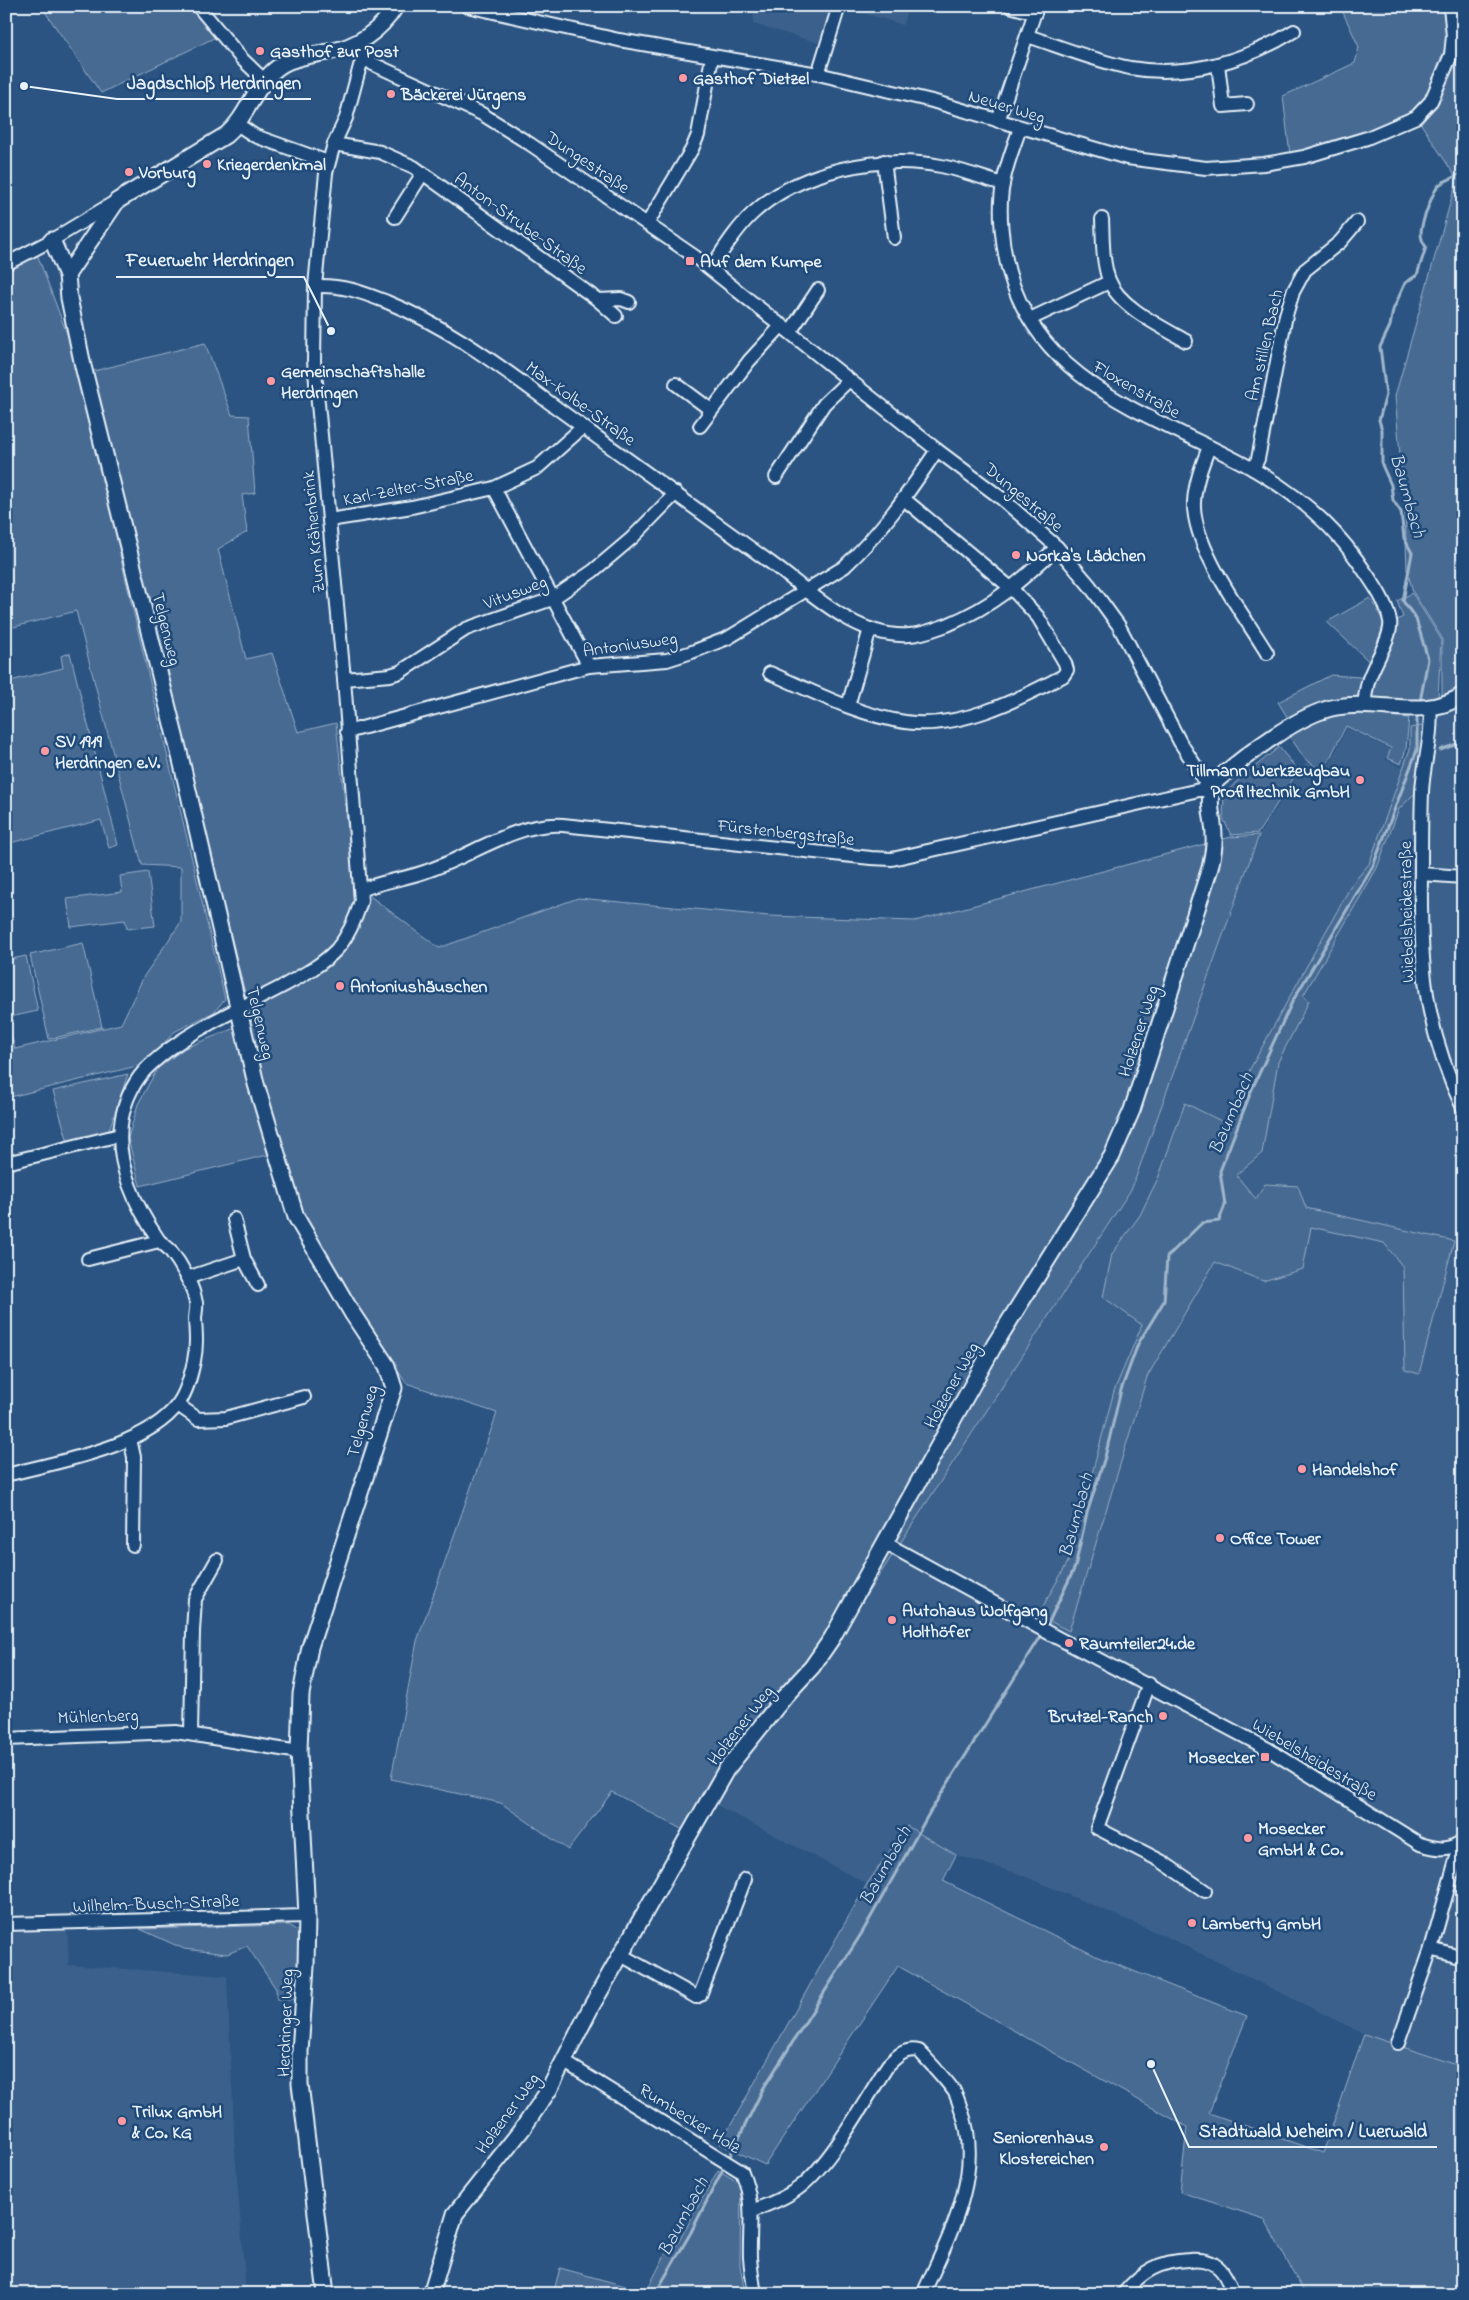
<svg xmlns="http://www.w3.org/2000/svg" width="1469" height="2300" viewBox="0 0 1469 2300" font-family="'Indie Flower',sans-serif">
  <rect width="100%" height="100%" fill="#2b5482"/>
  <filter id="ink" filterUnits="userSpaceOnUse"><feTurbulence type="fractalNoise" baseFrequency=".02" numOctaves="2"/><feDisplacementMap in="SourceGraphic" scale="10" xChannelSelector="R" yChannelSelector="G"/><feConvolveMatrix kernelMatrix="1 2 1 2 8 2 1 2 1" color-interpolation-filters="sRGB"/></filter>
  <g filter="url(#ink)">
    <g fill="#3a608b">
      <path d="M755,6H833L822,44L753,24Z"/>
      <path d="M847,6H908L903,25L847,8Z"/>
      <path d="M1463,698V2067L1364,2034L1167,1937L1019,1874L956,1855L907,1826L867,1884L707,1800L824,1660L1132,1188L1259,835L1306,762L1324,775L1347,728L1390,749L1385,759L1401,767L1409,749L1411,718L1429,721Z"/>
      <path d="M6,1926H67L69,1965L227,1976L235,2150L246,2294H6Z"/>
    </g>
    <g fill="#476b93" stroke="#98aec6">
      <path d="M41,6H191L216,37L101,93Z"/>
      <path d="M1340,6H1444L1448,38L1434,81L1423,104L1412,117L1290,155L1283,96L1355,63L1359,47Z"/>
      <path d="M1459,44L1463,45V687L1442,700V638L1413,592L1407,570L1405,513L1395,396L1457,179L1421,124L1441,100Z"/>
      <path d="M37,254L82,374L205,343L232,415L249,416L255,493L242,495L247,532L218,549L246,659L272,653L298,732L336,723L354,884L439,948L578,898L769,916L915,921L1231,837L1259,835L1132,1188L824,1660L685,1831L612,1792L568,1850L501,1803L391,1779L417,1641L497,1413L406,1383L367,1324L307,1221L280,1152L140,1186L128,1138L138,1104L157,1069L185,1048L252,1021L136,551L120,555L225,999L214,1012L174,1032L145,1064L6,1098V1016L15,1049L121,1024L144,976L181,922V867L142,865L76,611L6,629V271Z"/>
      <path d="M1412,593L1441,639L1438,698L1414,701L1356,698L1323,701L1289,720L1278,702L1331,675L1374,678L1377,669L1327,622L1370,598L1386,626L1403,617L1397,601Z"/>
      <path d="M70,653L118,845L109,848L101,820L6,844V682L63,668L61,656Z"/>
      <path d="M1359,713L1409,718L1406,749L1401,764L1387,758L1391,748L1346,726L1323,772L1305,759L1288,734C1311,722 1333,715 1359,713Z"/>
      <path d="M1421,726L1424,728L1415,793L1399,809L1377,868L1303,996L1309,1001L1278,1062L1262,1153L1236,1175L1256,1199L1265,1184L1298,1186L1306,1208L1454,1241L1419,1374L1405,1370L1403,1267L1384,1243L1311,1227L1303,1269L1263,1281L1215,1262L1147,1377L1069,1631L1038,1615L1069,1560L1114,1391L1142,1325L1103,1297L1112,1254L1140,1215L1159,1176L1185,1103L1229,1125L1250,1069L1352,884L1369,864L1410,749V728Z"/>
      <path d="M1279,747L1296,768L1293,779L1258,833L1231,835L1223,818L1224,795L1236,782Z"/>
      <path d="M148,872L155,926L127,929L125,920L71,927L67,899L122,892L120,876Z"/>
      <path d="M83,943L102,1027L49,1039L30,955Z"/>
      <path d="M26,956L38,1011L10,1017L6,1000V960Z"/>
      <path d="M128,1074L108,1133L68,1142L53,1091Z"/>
      <path d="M907,1826L956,1855L943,1881L1098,1957L1247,2016L1209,2113L1323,2153L1364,2034L1463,2067V2294H1305L1264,2219L1180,2192L1187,2127L898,1966L765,2165L720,2144L867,1884Z"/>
      <path d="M289,1925L301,1934L295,1999H277L276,1989L247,1946L227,1954L184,1949L140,1929Z"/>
      <path d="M718,2170L741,2184L740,2265L745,2294H645L666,2253L673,2252Z"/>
      <path d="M560,2268L629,2287L627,2294H553Z"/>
    </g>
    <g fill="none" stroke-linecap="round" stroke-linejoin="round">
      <g stroke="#a0b6cb" stroke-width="3">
        <path d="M1420,702L1428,659L1416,619L1403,601L1412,553L1404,538L1401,512L1393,500L1391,485L1382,465V430L1379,420L1386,395L1380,347L1390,326L1393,310L1405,283L1417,275L1426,247C1423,243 1421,239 1421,233C1421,224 1433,191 1439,185C1446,179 1456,178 1463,171"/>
        <path d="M1440,750L1463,742"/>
        <path d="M1046,1628L1075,1567L1087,1513L1105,1457L1121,1390L1138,1344L1164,1301L1167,1257L1202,1223L1219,1221L1225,1205L1220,1171L1252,1089L1292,1002L1373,866L1417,750V718"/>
        <path d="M728,2160L763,2089L863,1931L931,1810L1043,1633"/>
        <path d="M655,2294L690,2234L725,2165"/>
      </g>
      <g stroke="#e8f1f8" stroke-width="16">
        <g id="minor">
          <path d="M198,6L241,58L265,81"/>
          <path d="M467,6L619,40L818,74L932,101L1127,158L1206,168L1264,164L1304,157L1367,138L1416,117L1431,101L1451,55L1453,36L1450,6"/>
          <path d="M1010,6L1035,13"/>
          <path d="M1028,36C1061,47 1095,61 1130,68C1187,78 1246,61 1294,31"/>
          <path d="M356,44L362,55L373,64L482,114L530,144L694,256L937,450L1001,498L1057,547L1090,586L1119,626L1180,742L1211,790"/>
          <path d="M1218,64L1223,106L1247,104"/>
          <path d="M818,74L839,6"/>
          <path d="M998,121L1037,6"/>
          <path d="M237,124L255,136L328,162"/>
          <path d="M1020,128C1014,146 1006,165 1003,184C998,210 1002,246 1009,272C1042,389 1159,416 1253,469C1293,492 1330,522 1357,560C1369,578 1386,599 1390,621C1393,636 1372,666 1368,682C1366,689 1365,698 1364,705"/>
          <path d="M334,144L380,152L414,167L598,300L616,316"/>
          <path d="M884,161L894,238"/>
          <path d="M395,217L423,173"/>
          <path d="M1102,219C1103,238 1102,261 1109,280C1119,307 1162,327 1186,341"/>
          <path d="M647,224L692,149L698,135L712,57"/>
          <path d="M6,264L52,240L115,202"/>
          <path d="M711,268C724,249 736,229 752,214C799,170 880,154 941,166C962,170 982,178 1003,184"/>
          <path d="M315,286C344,285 361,292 387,302C459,331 517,380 579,424C643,471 708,517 771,563C811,592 856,639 909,635C921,635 935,629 947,625C995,605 1020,582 1057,547"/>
          <path d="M598,300L621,299L629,302"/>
          <path d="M1030,319L1109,282"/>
          <path d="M790,332L818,290"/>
          <path d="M676,384L711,410"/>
          <path d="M700,426L749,361L782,325"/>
          <path d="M1209,447C1202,465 1195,483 1194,502C1192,547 1244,615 1267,653"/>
          <path d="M1253,469L1258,459L1286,315L1293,292L1305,270L1340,242L1357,222"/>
          <path d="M776,477L824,404L849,380"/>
          <path d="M494,488L589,666"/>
          <path d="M329,520L412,507L494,488L537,468L583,427"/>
          <path d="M770,673C814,692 858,715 905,722C958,730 1018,700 1063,676L1067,670L1065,663L1038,617L1012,589L904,499"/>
          <path d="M344,679L390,675L400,672L466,629L552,599L593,571L632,538L676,493"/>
          <path d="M848,706L870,629"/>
          <path d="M1430,708C1433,736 1423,764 1422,792C1421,818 1421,845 1421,871C1420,962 1423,1025 1463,1108"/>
          <path d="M347,732L589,666L667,660L692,652L728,638L844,567C881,533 909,492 937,450"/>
          <path d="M1421,874L1463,877"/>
          <path d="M361,890C382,881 406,879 427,871C472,856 515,822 563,825L871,858L892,859L1199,790H1211"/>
          <path d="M6,1163L120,1135"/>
          <path d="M234,1219L244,1259L258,1285"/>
          <path d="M88,1259L159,1241"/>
          <path d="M187,1278L244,1259"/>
          <path d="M178,1405L198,1419L226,1418L304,1397"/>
          <path d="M130,1439L134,1457L133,1545"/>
          <path d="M6,1475C56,1462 147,1447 178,1404C187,1392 191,1375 194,1361C197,1346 196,1334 195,1319C195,1314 197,1308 196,1303C193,1285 181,1264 170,1250C166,1246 161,1243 158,1239C130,1198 108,1146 128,1097C138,1074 149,1065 168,1050C204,1023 246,1006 285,985C303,975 323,964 337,949C349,935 356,918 361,901L344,679L314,361L315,286L326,173L334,144L346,118L360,66L365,59"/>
          <path d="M885,1543L1056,1637L1268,1749L1420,1844C1436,1849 1450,1852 1463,1840"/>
          <path d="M1149,1684L1097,1828L1161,1861L1205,1891"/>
          <path d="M191,1733L193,1631L195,1599L217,1560"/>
          <path d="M6,1739L176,1732L299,1752"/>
          <path d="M6,1924L307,1916"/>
          <path d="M1431,1949L1463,1958"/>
          <path d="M621,1955L691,1994L696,1997L700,1995L745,1879"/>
          <path d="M1398,2043L1431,1949L1461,1842"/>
          <path d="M563,2061L742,2172C755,2203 749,2226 750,2258C751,2270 753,2282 755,2294"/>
          <path d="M752,2211C769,2204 786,2198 800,2187C832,2162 865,2100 888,2065C898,2055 905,2048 919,2051C931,2064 944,2077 954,2091C957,2096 959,2103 961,2109C985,2172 949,2237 923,2294"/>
          <path d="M1123,2294C1142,2271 1160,2261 1189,2260C1197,2259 1208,2260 1215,2265C1225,2271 1229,2284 1233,2294"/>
        </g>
      </g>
      <g stroke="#e8f1f8" stroke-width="19">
        <g id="major">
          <path d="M52,240L67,275L69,298L83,366L181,760L256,1084L296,1217L352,1313L387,1366L394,1388L310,1647L301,1694L299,1752L307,1916L306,1966L300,2052V2084L326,2294"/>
          <path d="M67,275L117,201L226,135C250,115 255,80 283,64C297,56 313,55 328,52C357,47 380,31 396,6"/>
          <path d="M431,2294L455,2214L523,2128L549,2090L591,2007L726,1770L786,1695L812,1667L832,1638L995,1344L1112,1156L1132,1110L1210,868C1212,858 1215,848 1214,837C1214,814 1204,802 1217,780C1245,756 1300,713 1336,707C1379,699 1424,721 1463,695"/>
        </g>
      </g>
      <use href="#minor" stroke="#1f4a7a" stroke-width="12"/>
      <use href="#major" stroke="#1f4a7a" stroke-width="15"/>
    </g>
  </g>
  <g fill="#ff9aa2" stroke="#1f4a7a" stroke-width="2">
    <circle cx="260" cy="51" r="5"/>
    <circle cx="683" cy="78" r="5"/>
    <circle cx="391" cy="94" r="5"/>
    <circle cx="207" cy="164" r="5"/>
    <circle cx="129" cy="172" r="5"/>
    <rect x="685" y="256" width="10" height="10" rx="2.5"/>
    <circle cx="271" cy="381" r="5"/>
    <circle cx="1016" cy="555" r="5"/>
    <circle cx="45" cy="751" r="5"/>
    <circle cx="1360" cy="780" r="5"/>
    <circle cx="340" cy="986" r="5"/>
    <circle cx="1302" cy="1469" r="5"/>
    <circle cx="1220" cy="1538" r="5"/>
    <circle cx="892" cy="1620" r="5"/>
    <circle cx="1069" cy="1643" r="5"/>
    <circle cx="1163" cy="1716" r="5"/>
    <rect x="1260" y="1752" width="10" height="10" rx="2.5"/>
    <circle cx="1248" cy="1838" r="5"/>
    <circle cx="1192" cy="1923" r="5"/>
    <circle cx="122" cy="2121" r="5"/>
    <circle cx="1104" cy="2147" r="5"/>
  </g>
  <g text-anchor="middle" stroke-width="5" stroke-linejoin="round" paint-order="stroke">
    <g font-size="18" font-weight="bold" fill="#e8f1f8" stroke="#1f4a7a" text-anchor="start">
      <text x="270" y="57">Gasthof zur Post</text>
      <text x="693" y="84">Gasthof Dietzel</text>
      <text x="401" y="100">Bäckerei Jürgens</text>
      <text x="217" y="170">Kriegerdenkmal</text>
      <text x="139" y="178">Vorburg</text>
      <text x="700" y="267">Auf dem Kumpe</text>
      <text x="281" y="377">Gemeinschaftshalle<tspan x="281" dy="21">Herdringen</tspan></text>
      <text x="1026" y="561">Norka's Lädchen</text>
      <text x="55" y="747">SV 1919<tspan x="55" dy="21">Herdringen e.V.</tspan></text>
      <text x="1350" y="776" text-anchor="end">Tillmann Werkzeugbau<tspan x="1350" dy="21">Profiltechnik GmbH</tspan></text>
      <text x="350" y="992">Antoniushäuschen</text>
      <text x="1312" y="1475">Handelshof</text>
      <text x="1230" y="1544">Office Tower</text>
      <text x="902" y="1616">Autohaus Wolfgang<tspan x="902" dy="21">Holthöfer</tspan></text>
      <text x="1079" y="1649">Raumteiler24.de</text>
      <text x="1153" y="1722" text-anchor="end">Brutzel-Ranch</text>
      <text x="1255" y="1763" text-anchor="end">Mosecker</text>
      <text x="1258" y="1834">Mosecker<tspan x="1258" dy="21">GmbH &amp; Co.</tspan></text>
      <text x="1202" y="1929">Lamberty GmbH</text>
      <text x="132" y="2117">Trilux GmbH<tspan x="132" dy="21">&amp; Co. KG</tspan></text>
      <text x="1094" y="2143" text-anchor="end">Seniorenhaus<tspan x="1094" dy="21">Klostereichen</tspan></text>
    </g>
    <g font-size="18" fill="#e8f1f8" stroke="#1f4a7a">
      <text transform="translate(1007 106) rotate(17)" y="6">Neuer Weg</text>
      <text transform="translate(588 162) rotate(34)" y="6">Dungestraße</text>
      <text transform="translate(521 223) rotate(36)" y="6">Anton-Strube-Straße</text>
      <text transform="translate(1264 345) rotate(-77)" y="6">Am stillen Bach</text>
      <text transform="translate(1137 389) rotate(30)" y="6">Floxenstraße</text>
      <text transform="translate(581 403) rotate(36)" y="6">Max-Kolbe-Straße</text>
      <text transform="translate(408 487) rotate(-11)" y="6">Karl-Zelter-Straße</text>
      <text transform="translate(1024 497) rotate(40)" y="6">Dungestraße</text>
      <text transform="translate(313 532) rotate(-95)" y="6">Zum Krähenbrink</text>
      <text transform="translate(515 592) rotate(-21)" y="6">Vitusweg</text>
      <text transform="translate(167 629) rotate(76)" y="6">Telgenweg</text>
      <text transform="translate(630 644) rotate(-8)" y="6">Antoniusweg</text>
      <text transform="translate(786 832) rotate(6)" y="6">Fürstenbergstraße</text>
      <text transform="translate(1406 912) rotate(-91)" y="6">Wiebelsheidestraße</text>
      <text transform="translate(261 1023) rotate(77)" y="6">Telgenweg</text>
      <text transform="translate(1138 1031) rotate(-72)" y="6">Holzener Weg</text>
      <text transform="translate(951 1385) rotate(-61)" y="6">Holzener Weg</text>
      <text transform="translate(362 1421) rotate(-74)" y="6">Telgenweg</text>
      <text transform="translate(98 1716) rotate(-2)" y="6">Mühlenberg</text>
      <text transform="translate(740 1725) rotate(-52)" y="6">Holzener Weg</text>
      <text transform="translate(1315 1759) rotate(31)" y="6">Wiebelsheidestraße</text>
      <text transform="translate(156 1903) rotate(-2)" y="6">Wilhelm-Busch-Straße</text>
      <text transform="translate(285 2023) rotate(-88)" y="6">Herdringer Weg</text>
      <text transform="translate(507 2113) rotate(-54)" y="6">Holzener Weg</text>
      <text transform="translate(690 2118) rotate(32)" y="6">Rumbecker Holz</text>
    </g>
    <g font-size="19" font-style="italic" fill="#d0dde9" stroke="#1f4a7a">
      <text transform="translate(1409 495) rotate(74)" y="7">Baumbach</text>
      <text transform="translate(1230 1113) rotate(-67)" y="7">Baumbach</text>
      <text transform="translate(1075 1515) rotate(-75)" y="7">Baumbach</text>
      <text transform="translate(884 1865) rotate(-61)" y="7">Baumbach</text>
      <text transform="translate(682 2216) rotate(-62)" y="7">Baumbach</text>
    </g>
  </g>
  <path fill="none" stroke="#e8f1f8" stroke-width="2" d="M24 86L117 99H311M331 331L304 277H116M1151 2064L1189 2147H1437"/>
  <g fill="#e8f1f8" stroke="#1f4a7a" stroke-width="2">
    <circle cx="24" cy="86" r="5"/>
    <circle cx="331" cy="331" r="5"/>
    <circle cx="1151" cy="2064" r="5"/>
  </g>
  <g font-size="19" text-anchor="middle" font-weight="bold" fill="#e8f1f8" stroke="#1f4a7a" stroke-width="5" stroke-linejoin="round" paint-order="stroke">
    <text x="214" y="89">Jagdschloß Herdringen</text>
    <text x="210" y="266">Feuerwehr Herdringen</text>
    <text x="1313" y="2137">Stadtwald Neheim / Luerwald</text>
  </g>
  <rect width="1469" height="2300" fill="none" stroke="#1f4a7a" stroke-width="25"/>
  <rect x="12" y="12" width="1444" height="2275" fill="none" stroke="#e8f1f8" stroke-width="2" filter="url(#ink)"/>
</svg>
